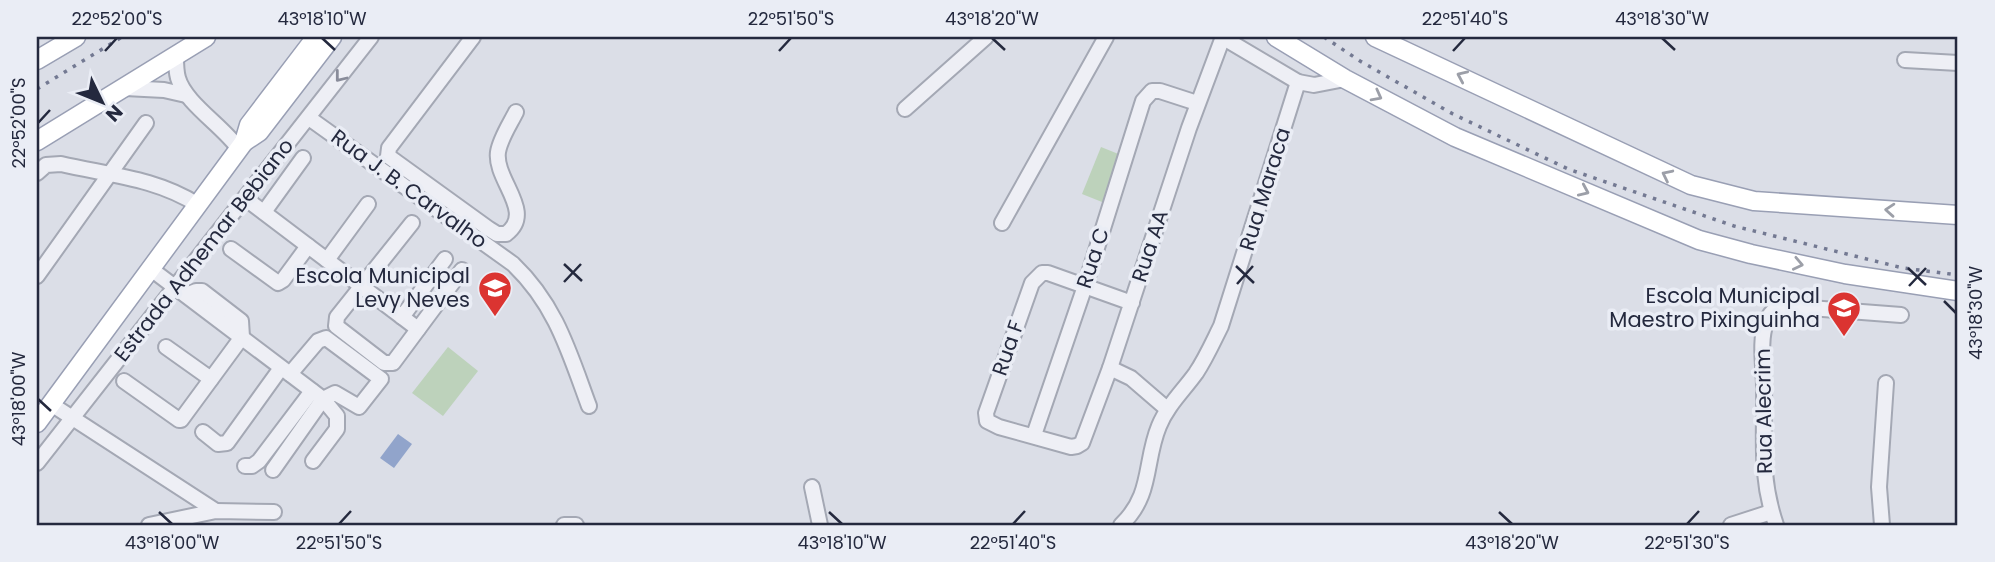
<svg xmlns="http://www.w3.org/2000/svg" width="1995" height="562" viewBox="0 0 1995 562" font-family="Poppins,sans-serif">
  <rect width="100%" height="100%" fill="#dbdee7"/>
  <g fill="#bdd2bb">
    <path d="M1101,147L1126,157L1107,204L1082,194Z"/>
    <path d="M448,347L478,371L443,416L412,393Z"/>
  </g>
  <path fill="#91a4cb" d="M398,434L412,444L394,468L380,458Z"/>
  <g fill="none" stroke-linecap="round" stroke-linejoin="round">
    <g stroke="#a4a8b4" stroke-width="18">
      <g id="minor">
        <path d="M473,37L389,148L388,156L489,229L497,234H506C536,212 494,180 498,152C500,139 510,124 516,112"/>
        <path d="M1222,37L1298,82"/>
        <path d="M176,56C176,64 176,71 178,78C185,103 223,126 239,149"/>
        <path d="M1905,60L1958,63"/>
        <path d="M125,88L164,90L186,95"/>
        <path d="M905,109L986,37"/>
        <path d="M309,118L513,264C556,305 569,352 589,406"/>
        <path d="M37,173L46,165L61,164C108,175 156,178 198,205"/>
        <path d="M246,199L418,329"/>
        <path d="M264,212L303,158"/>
        <path d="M412,223L337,317L336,326L384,363H393L462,270"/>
        <path d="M1002,223L1106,37"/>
        <path d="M231,249L278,283L283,280L308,246"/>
        <path d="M327,260L368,204"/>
        <path d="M151,269L323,399L337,416V429L313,461"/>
        <path d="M37,276L146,123"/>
        <path d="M1132,303L1048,273H1042L1032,283L986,413L987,421L999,427L1071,447L1077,446L1082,443L1110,368L1189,128L1223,37"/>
        <path d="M402,317L445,259"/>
        <path d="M166,347L211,379"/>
        <path d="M1110,368L1131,378L1167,409"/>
        <path d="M124,381L179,420H181L242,337L241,321L202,291H196L186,295"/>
        <path d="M51,404L216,511"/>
        <path d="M203,432L218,444L227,443L281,368"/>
        <path d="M1034,435L1085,286L1143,101L1152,91H1160L1197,103"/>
        <path d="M37,463L371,37"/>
        <path d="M245,466H252L259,461L312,391"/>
        <path d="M273,470L323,399L335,393L359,407L381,379L326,338L318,341L290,374"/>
        <path d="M812,487L820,525"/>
        <path d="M149,525L216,511L274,512"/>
        <path d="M564,525H576"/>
        <path d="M1121,525C1153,495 1144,462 1159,426C1167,406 1183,391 1196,373C1206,358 1213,342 1221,326L1298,82L1314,85L1345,79"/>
        <path d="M1731,525L1771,512"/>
        <path d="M1776,525C1759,475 1765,438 1764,387C1764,367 1759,341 1766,323C1769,313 1775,308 1784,306L1901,315"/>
        <path d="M1882,525L1879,487L1886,383"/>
      </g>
    </g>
    <g stroke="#999fb4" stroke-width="21">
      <g id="major">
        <path d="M1276,37L1345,79L1455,137L1699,240L1751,254L1845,274L1958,291"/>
        <path d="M1375,37L1691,185L1754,201L1958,215"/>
        <path d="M37,60L76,37"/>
        <path d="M37,141L206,37"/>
        <path d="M244,142L249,125L316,37"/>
        <path d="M37,423L244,142L259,132L332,37"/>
      </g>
    </g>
    <use href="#minor" stroke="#eeeff5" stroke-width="14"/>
    <use href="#major" stroke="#fff" stroke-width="18"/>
    <g stroke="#737992" stroke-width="3.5" stroke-dasharray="3.5 7" stroke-linecap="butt">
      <path d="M1324,37L1360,61L1453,114L1568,169L1734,226L1903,268L1958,275"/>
      <path d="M37,89L122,37"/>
    </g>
  </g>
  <defs><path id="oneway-chevron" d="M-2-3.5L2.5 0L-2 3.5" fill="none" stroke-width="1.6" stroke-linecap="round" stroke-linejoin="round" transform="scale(1.75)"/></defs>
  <g stroke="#9c9fa8">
    <use href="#oneway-chevron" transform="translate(1462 76) rotate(-156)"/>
    <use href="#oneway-chevron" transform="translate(1377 96) rotate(28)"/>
    <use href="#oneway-chevron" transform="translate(1667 175) rotate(-154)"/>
    <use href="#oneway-chevron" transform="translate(1584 191) rotate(24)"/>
    <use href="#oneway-chevron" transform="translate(1890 210) rotate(-176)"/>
    <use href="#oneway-chevron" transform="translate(1798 264) rotate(12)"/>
  </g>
  <use stroke="#898c9a" href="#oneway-chevron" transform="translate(340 77) rotate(128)"/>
  <path fill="none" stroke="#24293e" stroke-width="2.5" d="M322,38L335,50M992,38L1005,50M1662,38L1675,50M105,51L117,38M779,51L791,38M1453,51L1465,38M38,123L50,110M564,264L582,281M1236,266L1254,283M1908,268L1926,285M564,282L581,264M1237,284L1253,266M1909,286L1926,268M1944,301L1956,313M38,399L51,411M159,512L172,524M829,512L842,524M1499,512L1512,524M339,524L351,511M1013,524L1025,511M1687,524L1699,511"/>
  <defs>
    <g id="school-pin" transform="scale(1.75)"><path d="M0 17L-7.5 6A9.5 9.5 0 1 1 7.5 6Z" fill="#db3431" stroke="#eaedf5"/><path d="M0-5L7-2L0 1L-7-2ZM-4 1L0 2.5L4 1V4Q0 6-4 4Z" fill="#fff"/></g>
  </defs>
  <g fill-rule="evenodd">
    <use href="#school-pin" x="495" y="288"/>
    <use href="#school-pin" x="1844" y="308"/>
  </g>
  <g text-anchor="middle" stroke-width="7" stroke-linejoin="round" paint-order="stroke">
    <g font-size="21" fill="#24293e" stroke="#eaedf5">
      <text transform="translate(409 189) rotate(36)" y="7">Rua J. B. Carvalho</text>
      <text transform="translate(1265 189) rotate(-73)" y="7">Rua Maraca</text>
      <text transform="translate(1150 246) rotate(-72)" y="7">Rua AA</text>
      <text transform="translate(204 250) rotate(-52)" y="7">Estrada Adhemar Bebiano</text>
      <text transform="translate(1093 258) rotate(-72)" y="7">Rua C</text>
      <text transform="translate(1008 348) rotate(-71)" y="7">Rua F</text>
      <text transform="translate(1764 411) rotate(-91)" y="7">Rua Alecrim</text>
    </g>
    <g font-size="21" fill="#24293e" stroke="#eaedf5" text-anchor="end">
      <text x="470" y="283">Escola Municipal<tspan x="470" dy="24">Levy Neves</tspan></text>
      <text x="1820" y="303">Escola Municipal<tspan x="1820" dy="24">Maestro Pixinguinha</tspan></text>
    </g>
  </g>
  <rect width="1995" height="562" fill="none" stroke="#eaedf5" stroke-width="77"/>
  <g transform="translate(102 102) rotate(133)" stroke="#eaedf5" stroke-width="5" paint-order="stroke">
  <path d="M0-5L12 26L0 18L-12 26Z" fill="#24293e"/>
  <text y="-10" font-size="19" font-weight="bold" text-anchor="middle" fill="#24293e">N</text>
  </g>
  <rect x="38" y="38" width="1918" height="486" fill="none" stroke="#24293e" stroke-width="2.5"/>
  <g font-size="18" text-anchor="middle" fill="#24293e">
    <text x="117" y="25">22°52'00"S</text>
    <text x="322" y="25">43°18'10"W</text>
    <text x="791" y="25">22°51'50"S</text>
    <text x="992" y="25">43°18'20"W</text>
    <text x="1465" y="25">22°51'40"S</text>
    <text x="1662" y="25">43°18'30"W</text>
    <text transform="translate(19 123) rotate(-90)" y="6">22°52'00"S</text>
    <text transform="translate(1976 313) rotate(-90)" y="6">43°18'30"W</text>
    <text transform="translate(19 399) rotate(-90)" y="6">43°18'00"W</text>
    <text x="172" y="549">43°18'00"W</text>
    <text x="339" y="549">22°51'50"S</text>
    <text x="842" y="549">43°18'10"W</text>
    <text x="1013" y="549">22°51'40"S</text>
    <text x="1512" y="549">43°18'20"W</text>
    <text x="1687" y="549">22°51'30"S</text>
  </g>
</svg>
